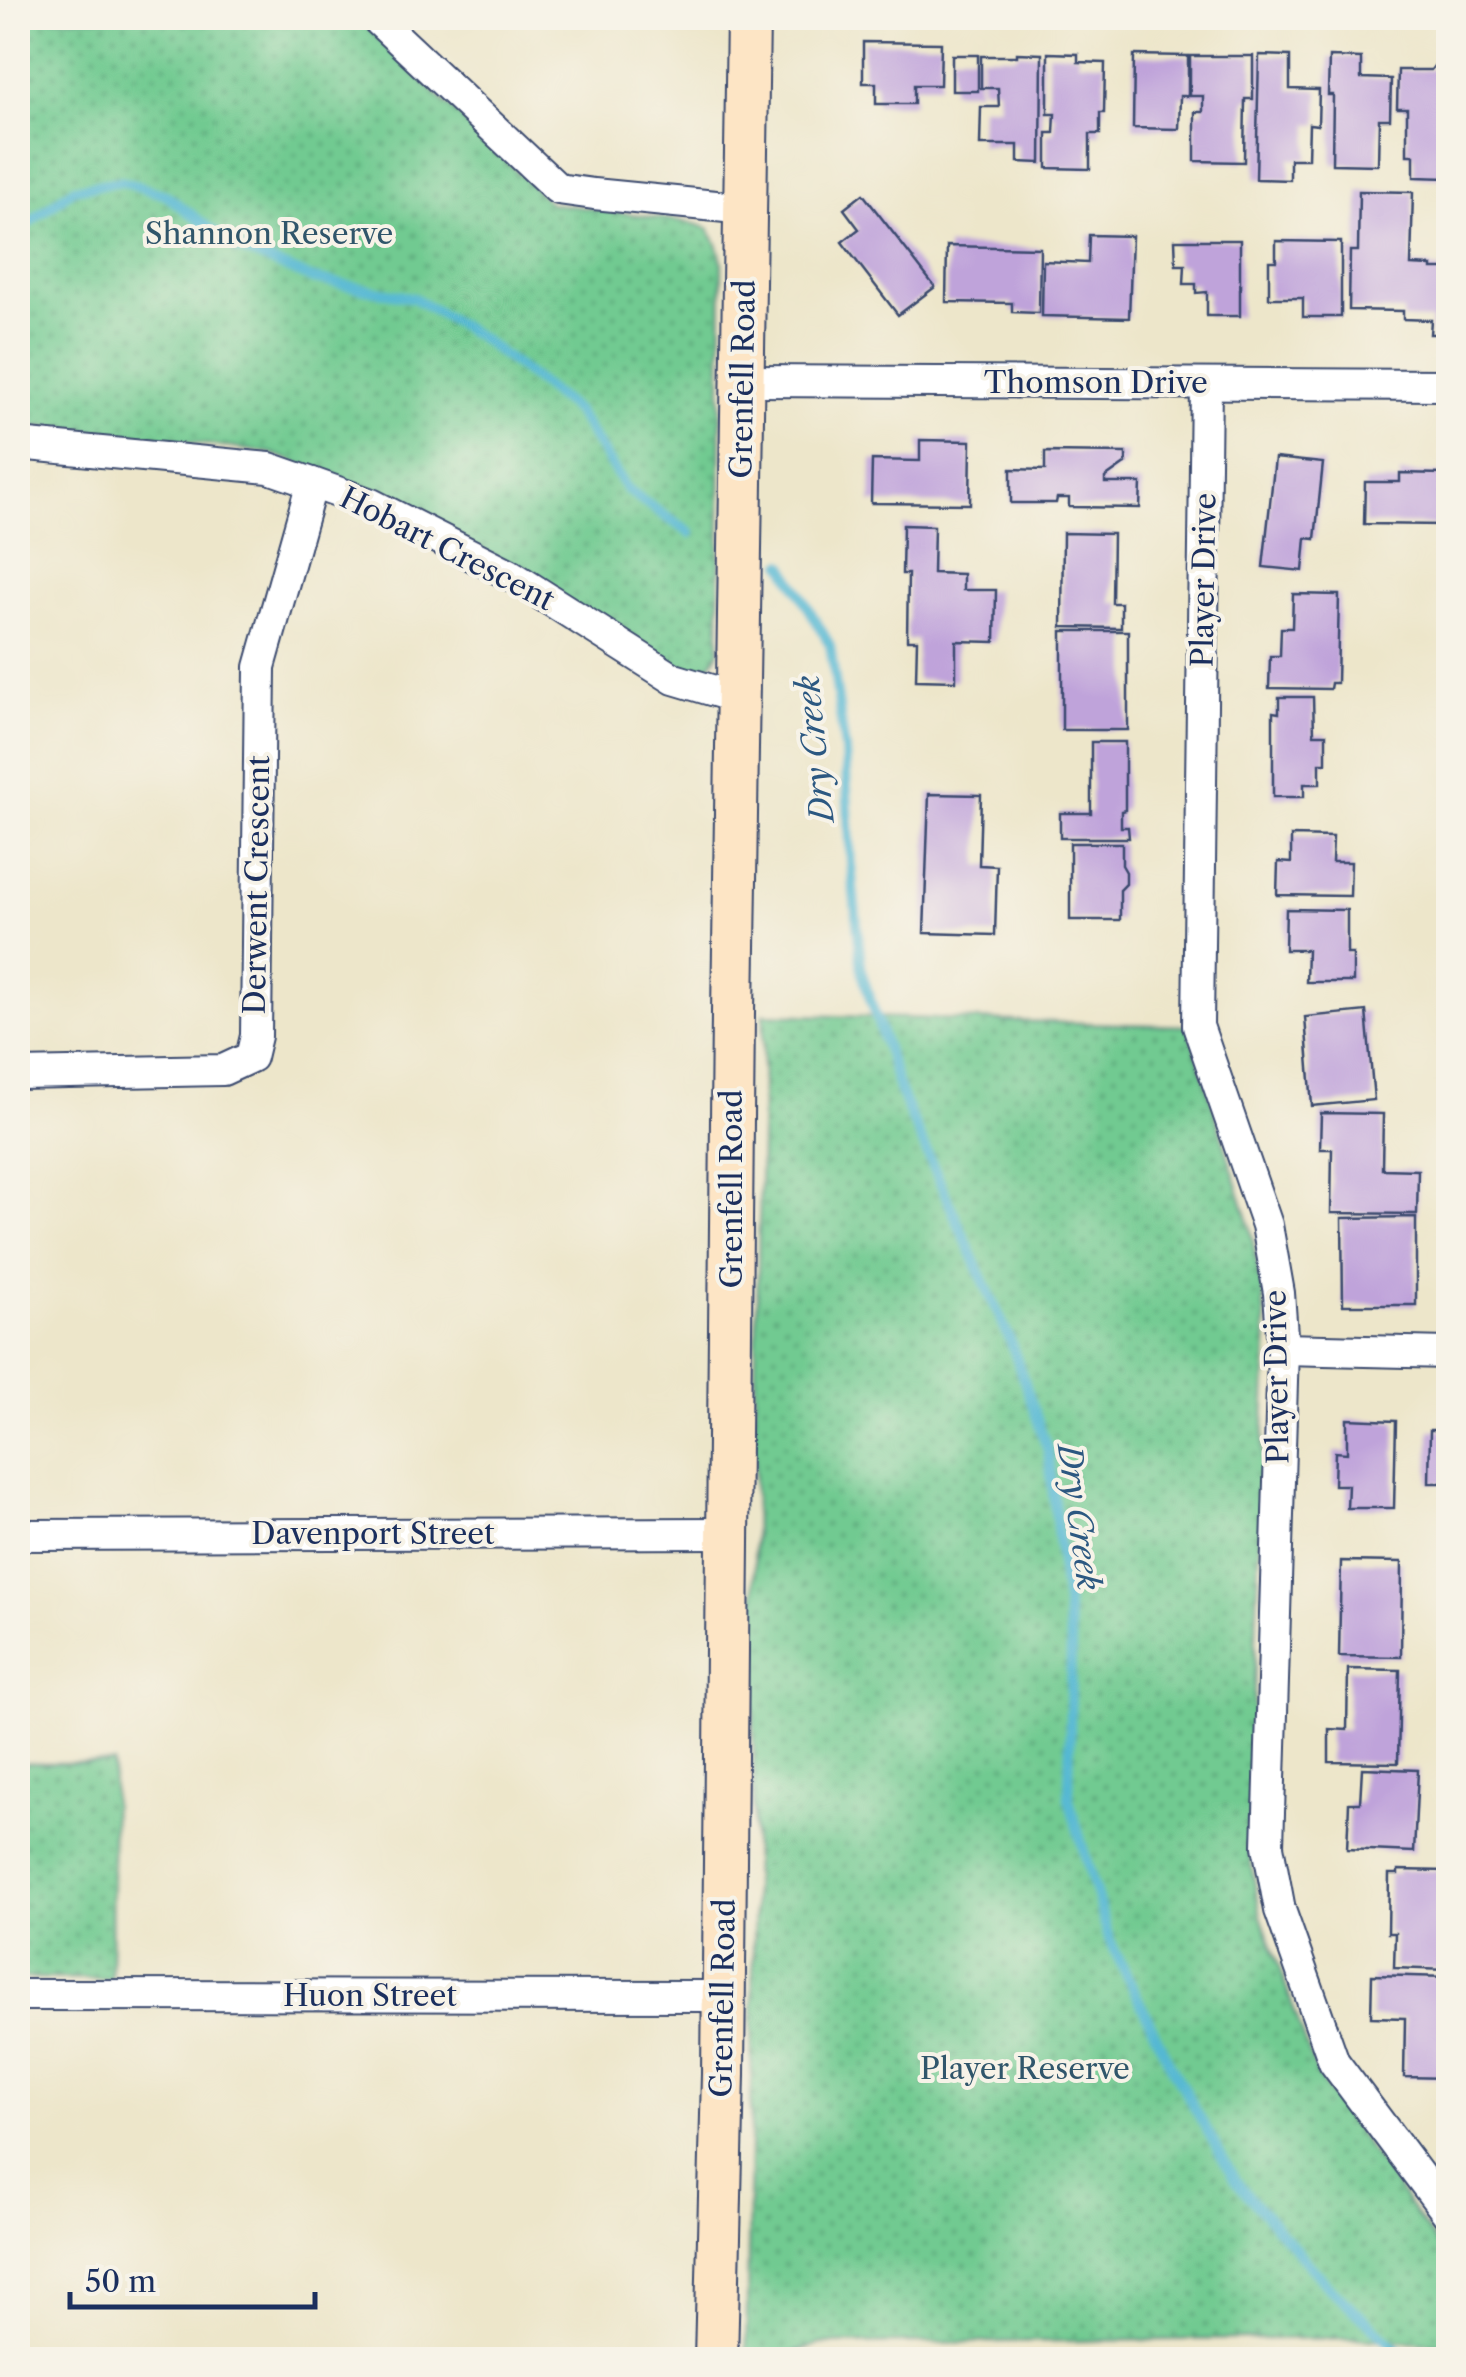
<svg xmlns="http://www.w3.org/2000/svg" width="1466" height="2377" viewBox="0 0 1466 2377" font-family="'Libre Caslon Text',serif">
  <defs>
    <pattern id="park-dots" width="8" height="8" patternUnits="userSpaceOnUse" patternTransform="scale(2.5)"><rect width="8" height="8" fill="#71ca91"/><path d="M2 2h.1M6 6h.1" fill="none" stroke="#5ca47a" stroke-width="1.8" stroke-linecap="round"/></pattern>
  </defs>
  <rect width="100%" height="100%" fill="#f7f3e8"/>
  <filter id="ink" filterUnits="userSpaceOnUse"><feTurbulence type="fractalNoise" baseFrequency=".01" numOctaves="2"/><feDisplacementMap in="SourceGraphic" scale="20" xChannelSelector="R" yChannelSelector="G"/><feConvolveMatrix kernelMatrix="1 2 1 2 8 2 1 2 1" color-interpolation-filters="sRGB"/></filter>
  <filter id="wash" filterUnits="userSpaceOnUse"><feTurbulence type="fractalNoise" baseFrequency=".0048" numOctaves="4" result="noise"/><feDisplacementMap in="SourceGraphic" scale="40" xChannelSelector="R" yChannelSelector="G"/><feGaussianBlur stdDeviation="2.25" result="paint"/><feColorMatrix in="noise" values="0 0 0 0 0 0 0 0 0 0 0 0 0 0 0 0 0 1.4 0 .05"/><feComposite in="paint" operator="in"/></filter>
  <g filter="url(#wash)">
    <rect width="100%" height="100%" fill="#ede6ca"/>
    <g fill="url(#park-dots)" stroke="#467c78" stroke-width="2.5">
      <path d="M18,18H357L550,203L688,222L708,228L717,243L722,261L719,651C712,666 706,670 690,673L373,491L271,453L107,432L18,425Z"/>
      <path d="M764,1014L1188,1026L1250,1226L1263,1296L1267,1348L1248,1847L1261,1916L1317,2075L1448,2260V2344L1353,2338L819,2344L776,2359L746,2360L753,1992L755,1392Z"/>
      <path d="M18,1763H113L111,1979L18,1978Z"/>
    </g>
    <g fill="none" stroke-linecap="round" stroke-linejoin="round">
      <g stroke="#54b8d3" stroke-width="10">
        <path d="M18,223H29L73,189L121,181L166,195L234,247L313,279L414,298L479,337L576,411L627,490L690,533"/>
        <path d="M783,564L830,645L845,749L851,863L862,973L900,1092L1010,1340L1048,1451L1071,1645L1069,1799L1109,1939L1171,2066L1235,2180L1327,2285L1407,2358"/>
      </g>
    </g>
    <g id="blocks">
      <g fill="#bfa3da">
        <path d="M863,42L941,43L940,85H914V104H876V83H863Z"/>
        <path d="M1017,53L1042,54L1041,163L1018,162V145H980L981,107H999L998,88H981V56H1017Z"/>
        <path d="M1048,53L1078,54V62L1105,63L1104,113H1100V134H1090V169L1047,168V133H1054L1055,114H1048Z"/>
        <rect x="952" y="55" width="26" height="36"/>
        <path d="M1134,55L1188,56V96H1180L1179,129L1133,128Z"/>
        <path d="M1259,55L1290,56V89L1319,90L1318,125L1309,124L1308,159H1290V180L1256,179Z"/>
        <path d="M1190,56H1253V99H1245L1244,162L1195,161V112H1203V96H1190Z"/>
        <path d="M1329,57L1361,58V78L1391,79L1390,119H1379L1378,165L1332,164L1333,95H1328Z"/>
        <path d="M1437,62L1448,63V178L1414,177V155H1407V108H1397L1398,70H1431Z"/>
        <path d="M1359,191L1413,192L1411,265L1432,266V269H1447L1446,334H1430L1431,320L1403,319V311L1349,310L1350,251H1358Z"/>
        <path d="M863,194L935,287L898,315L842,242L859,229L844,209Z"/>
        <path d="M1089,235L1132,236L1129,318L1042,316L1043,261L1088,263Z"/>
        <path d="M1175,240H1240V316H1207V292L1196,293V284H1184L1185,265H1176Z"/>
        <path d="M1276,241L1341,242V317H1303V298H1269V261H1276Z"/>
        <path d="M947,246L1040,248L1039,313L1012,312V303L946,302Z"/>
        <path d="M920,440L971,441L970,504L871,503L872,460L920,461Z"/>
        <path d="M1045,452L1126,453V463L1105,478V483H1141L1140,508L1069,507V498H1057L1056,503H1011V469L1045,470Z"/>
        <path d="M1275,458L1323,463L1315,539L1306,538L1303,571L1263,567Z"/>
        <path d="M1400,473L1444,474L1443,525L1364,524L1365,482H1400Z"/>
        <path d="M903,525L934,526L933,573L963,574V590H996L995,642L956,641V681L916,680L917,640H907L908,574H902Z"/>
        <path d="M1063,533L1113,534L1112,603H1121V628L1062,627Z"/>
        <path d="M1293,594L1339,595L1337,683H1331L1330,689L1269,688L1270,656H1280L1281,628H1292Z"/>
        <rect x="1062" y="631" width="66" height="99"/>
        <path d="M1279,697H1313L1314,734H1326V763H1320V784H1304V797H1273V712L1279,713Z"/>
        <path d="M1091,742H1125V810L1121,811V827H1128L1129,838H1060V813H1091Z"/>
        <path d="M929,794L981,795L979,865L997,866L995,935L924,933Z"/>
        <path d="M1291,836L1333,837L1332,862H1351L1350,896L1277,895L1278,862L1291,863Z"/>
        <path d="M1070,843H1122V865L1126,872V884L1120,890V920H1070Z"/>
        <path d="M1286,909L1347,910V954H1353V982H1306L1307,950H1285Z"/>
        <path d="M1366,1011L1374,1100L1312,1106L1305,1017Z"/>
        <path d="M1321,1113L1383,1114L1382,1169L1418,1170L1417,1214L1331,1213L1332,1149H1320Z"/>
        <path d="M1416,1217V1305H1343L1342,1218Z"/>
        <path d="M1347,1419L1396,1421L1394,1508H1347L1348,1485H1334L1335,1452L1347,1453Z"/>
        <path d="M1430,1430H1448V1483H1429Z"/>
        <path d="M1341,1561L1402,1562L1401,1657L1339,1656Z"/>
        <path d="M1348,1669L1400,1670L1398,1763L1329,1762V1729L1347,1730Z"/>
        <path d="M1362,1768L1418,1770L1414,1852L1347,1849L1349,1803H1360Z"/>
        <path d="M1398,1870L1448,1871V1970L1394,1968L1395,1933H1388L1389,1874H1398Z"/>
        <path d="M1372,1975L1448,1977V2078L1404,2077L1405,2018L1371,2017Z"/>
      </g>
    </g>
  </g>
  <g filter="url(#ink)">
    <use href="#blocks" fill-opacity="0" stroke="#3a4a6e" stroke-width="2.5"/>
    <g fill="none" stroke-linecap="round" stroke-linejoin="round">
      <g stroke="#3a4a6e" stroke-width="34">
        <g id="minor">
          <path d="M376,18L558,189L594,194L746,209"/>
          <path d="M744,381L1448,385"/>
          <path d="M1206,384L1198,1026L1267,1225L1279,1293L1283,1349L1268,1846L1280,1910L1334,2062L1448,2214"/>
          <path d="M18,444L269,468L312,483L371,504L509,574L674,679L738,698"/>
          <path d="M18,1074L223,1070L251,1057L256,1036L260,667L312,483"/>
          <path d="M1283,1349L1448,1353"/>
          <path d="M18,1535L728,1533"/>
          <path d="M18,1995L723,1996"/>
        </g>
      </g>
      <g stroke="#3a4a6e" stroke-width="46">
        <path id="secondary" d="M716,2360L723,2074L733,1013L748,18"/>
      </g>
      <use href="#minor" stroke="#fff" stroke-width="30"/>
      <use href="#secondary" stroke="#fde5c5" stroke-width="42"/>
    </g>
  </g>
  <g text-anchor="middle" stroke-width="8" stroke-linejoin="round" paint-order="stroke">
    <g font-size="30" fill="#30566b" stroke="#f7f3e8">
      <text x="269" y="244">Shannon Reserve</text>
      <text x="1025" y="2079">Player Reserve</text>
    </g>
    <g font-size="30" fill="#1b2f5e" stroke="#f7f3e8">
      <text transform="translate(743 379) rotate(-89)" y="10">Grenfell Road</text>
      <text x="1096" y="393">Thomson Drive</text>
      <text transform="translate(447 549) rotate(27)" y="10">Hobart Crescent</text>
      <text transform="translate(1204 580) rotate(-89)" y="10">Player Drive</text>
      <text transform="translate(257 885) rotate(-89)" y="10">Derwent Crescent</text>
      <text transform="translate(732 1189) rotate(-90)" y="10">Grenfell Road</text>
      <text transform="translate(1277 1377) rotate(-91)" y="10">Player Drive</text>
      <text x="373" y="1544">Davenport Street</text>
      <text x="370" y="2006">Huon Street</text>
      <text transform="translate(723 1998) rotate(-89)" y="10">Grenfell Road</text>
    </g>
    <g font-size="32" font-style="italic" fill="#2c5881" stroke="#f7f3e8">
      <text transform="translate(815 749) rotate(-96)" y="11">Dry Creek</text>
      <text transform="translate(1079 1517) rotate(82)" y="11">Dry Creek</text>
    </g>
  </g>
  <rect width="1466" height="2377" fill="none" stroke="#f7f3e8" stroke-width="60"/>
  <path d="M70 2292v15h245v-15" fill="none" stroke="#1b2f5e" stroke-width="5"/>
  <text x="85" y="2292" font-size="30" fill="#1b2f5e" stroke="#f7f3e8" stroke-width="8" paint-order="stroke">50 m</text>
</svg>
